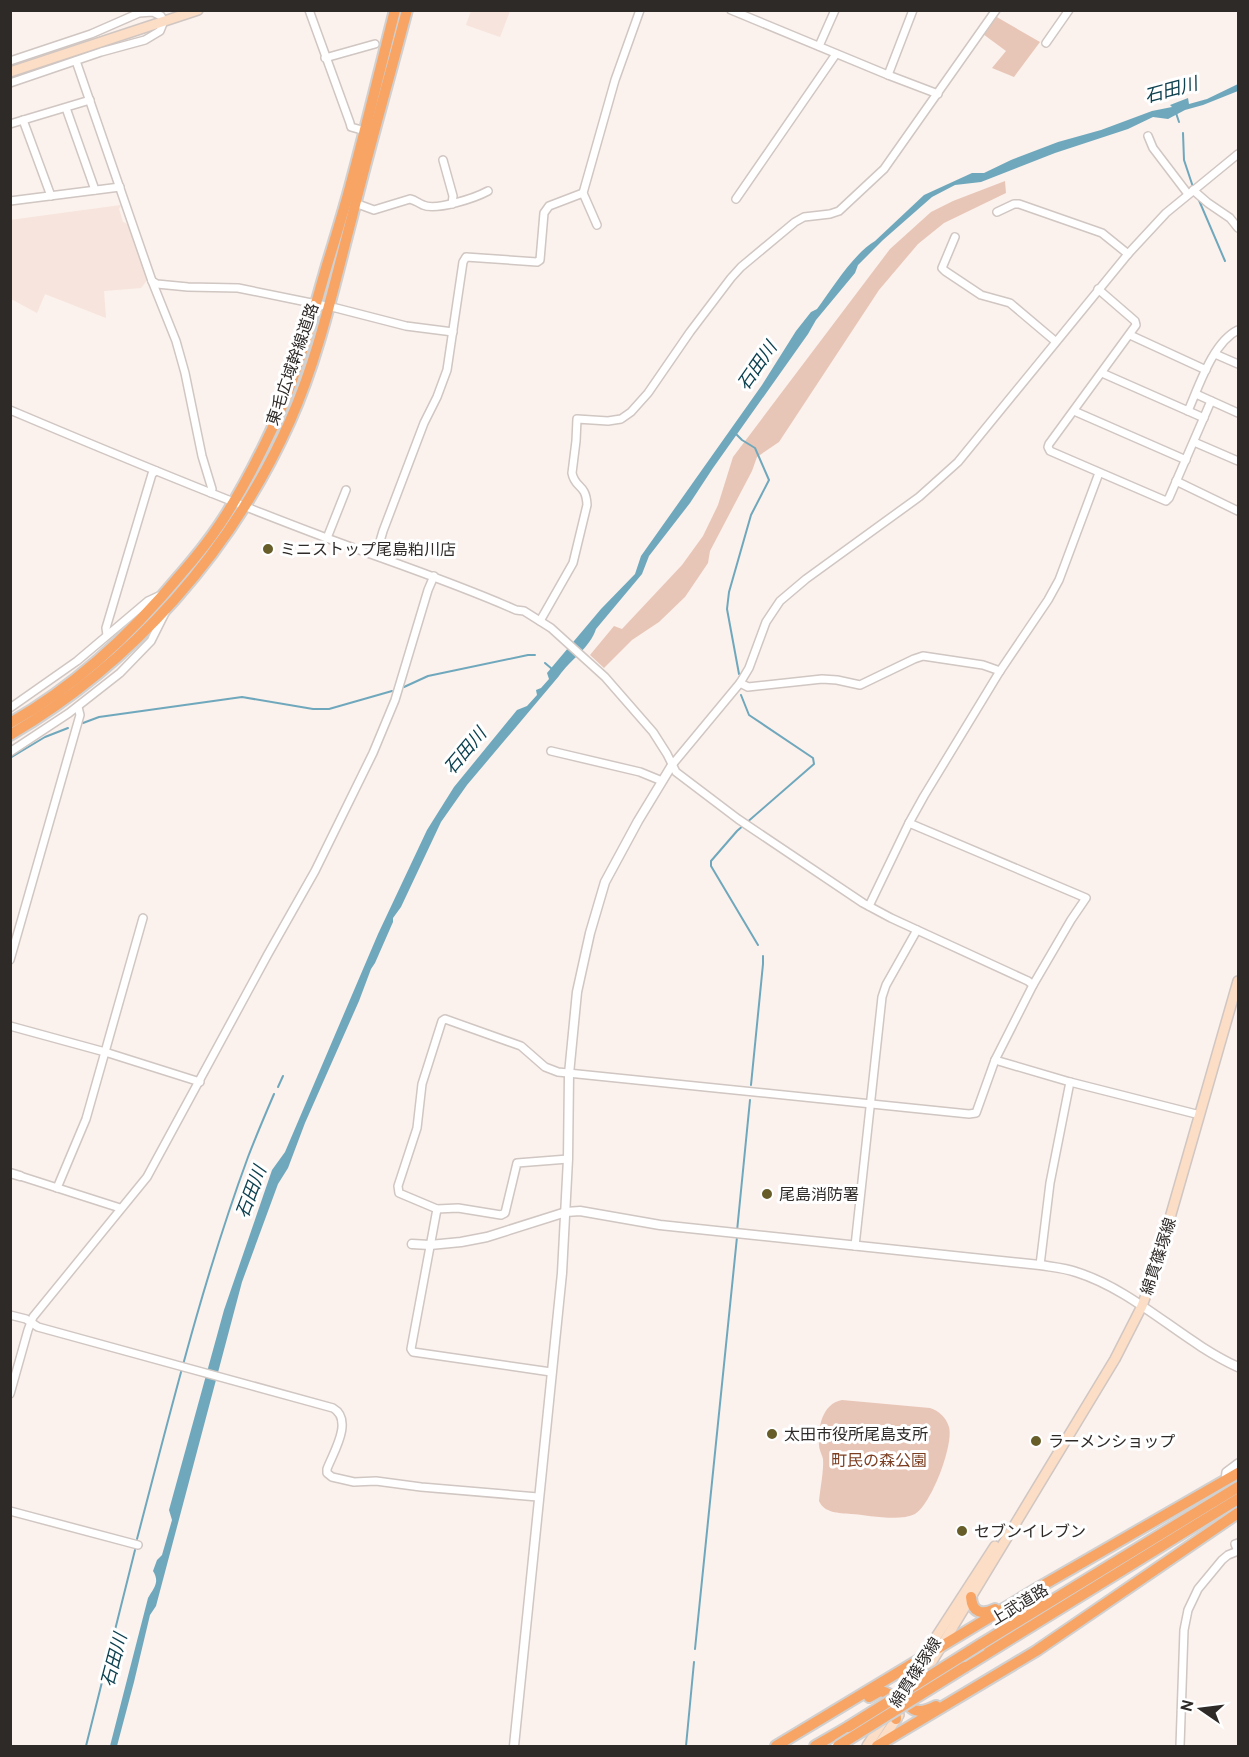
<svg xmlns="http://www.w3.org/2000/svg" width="1249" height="1757" viewBox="0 0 1249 1757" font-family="Overpass,'Noto Sans JP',sans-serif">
  <rect width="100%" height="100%" fill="#fbf1ed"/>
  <g fill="#f7e4dc">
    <path d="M471,11H510L500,37L466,25Z"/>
    <path d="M121,205L119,209L123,222L130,225L148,279L141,288L104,291L106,318L45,294L37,313L11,299L10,220Z"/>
  </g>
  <g fill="#e8c6b7">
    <path d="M995,16L1040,42L1014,77L992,68L1006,51L983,34Z"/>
    <path d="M1005,181L1006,193L944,223L918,244L879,290L779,442L757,457L752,471L710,551L708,563L685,597L659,622L632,640L604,668L590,655L614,626L622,629L682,565L703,536L718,505L733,457L890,249L931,212L953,201Z"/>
    <path d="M842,1400L930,1408C939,1411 946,1417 949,1427C954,1445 931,1505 915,1514C899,1522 868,1515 851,1514C839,1513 824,1513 819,1501C820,1489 824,1470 823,1459C822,1454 819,1450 819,1445C818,1427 822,1404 842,1400Z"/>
  </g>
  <path fill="#6fa8bc" d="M1238,84V91L1203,105L1185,110L1168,119L1153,117L1128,129L1055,153L981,182L955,185L932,197L883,240L858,265L855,273L816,320L808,334L713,468L690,503L649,556L642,574L596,629C590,648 570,660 559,676L467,785L441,822L401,907L393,918V922L375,963L371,969L359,1001L305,1123L288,1168L278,1184L242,1282L156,1606L150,1615L134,1682L117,1746H110L148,1598C154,1588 160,1582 153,1571L157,1560L162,1555L172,1520L169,1510L224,1310L272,1170L285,1152L378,934L427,830L454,787L517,710L527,706L537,695L536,690L541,688L549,679L547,673L601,609L635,574L641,556L762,385L796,331L811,312L817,309C832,289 853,254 875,241L924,195L972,173H984L1011,160L1058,142L1101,130L1152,111L1172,107L1170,105L1188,98L1189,104L1207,99Z"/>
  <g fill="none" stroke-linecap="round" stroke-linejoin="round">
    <g stroke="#6fa8bc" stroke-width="2">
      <path d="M1176,113L1179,122"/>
      <path d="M1183,133L1184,160L1193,187"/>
      <path d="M1198,198L1225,261"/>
      <path d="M735,433L742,440L755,448L769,480L751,515L729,592L727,609L739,674"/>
      <path d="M545,663L552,669"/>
      <path d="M404,687L428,676L528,655H535"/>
      <path d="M741,695L749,715L813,758L814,764L737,831L711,861V866L758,945"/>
      <path d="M83,723L99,717L242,697L313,709H329L392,691"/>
      <path d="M10,758L45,737L68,728"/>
      <path d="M751,1085L763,964V956"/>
      <path d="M278,1087L283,1076"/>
      <path d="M737,1231L750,1100"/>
      <path d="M137,1539C171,1410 202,1282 248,1157C256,1136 265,1115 274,1094"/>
      <path d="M695,1649L737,1237"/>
      <path d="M86,1746L135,1550"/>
      <path d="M686,1746L694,1662"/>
    </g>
    <g stroke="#d0c6c2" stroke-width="10">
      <g id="minor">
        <path d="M309,10L350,123L351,127L365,131"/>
        <path d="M731,10L888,75L938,94"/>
        <path d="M1046,43L1069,10"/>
        <path d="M819,46L835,10"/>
        <path d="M325,58L375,44"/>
        <path d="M10,61L91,34L139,13L153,12L161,16L164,21L160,31L145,40L101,52L10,83"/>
        <path d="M76,61L152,281L176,341L185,373L202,456L212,489L211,493"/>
        <path d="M888,75L913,10"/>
        <path d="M66,108L95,190"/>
        <path d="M23,120L51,196"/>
        <path d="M10,124L90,100"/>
        <path d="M1148,136L1153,148L1188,194"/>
        <path d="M443,160L453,196L452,204"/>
        <path d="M1193,190L1208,203L1230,218L1238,228"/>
        <path d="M736,199L836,54"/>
        <path d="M10,201L120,187"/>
        <path d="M355,203L374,210L410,199C415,200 418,203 423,205C436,211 475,198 488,191"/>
        <path d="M997,212L1014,204H1019L1102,233L1128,254"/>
        <path d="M597,225L583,193L615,80L640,10"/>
        <path d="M955,237L942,268L945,271L981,295L1010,303L1055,341"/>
        <path d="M152,281L157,284L188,287L238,288L336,308L406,326L453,332"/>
        <path d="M1098,289L1135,321L1136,325L1049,444L1048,447L1050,451L1166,501L1169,498L1211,401"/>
        <path d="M1130,335L1206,370"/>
        <path d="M1215,354L1238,364"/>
        <path d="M1102,373L1204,418"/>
        <path d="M1196,394L1238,413"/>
        <path d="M10,410C114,454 218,497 324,537C388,561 453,582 516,610L524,611L551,628L605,677L653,732L667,754L676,772L738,819L863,903L891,918L1028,981L1033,985L995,1060L976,1113L969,1114L558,1072L545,1067L521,1046L445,1019L442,1021L422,1084L417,1128L398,1186L399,1193L437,1209L458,1208L501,1215L505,1213L517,1163L568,1159"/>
        <path d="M1074,411L1186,460"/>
        <path d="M1188,411C1199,386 1213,342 1238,330"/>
        <path d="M1194,442L1238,461"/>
        <path d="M1176,481L1238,511"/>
        <path d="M327,538L346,490"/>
        <path d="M376,555L383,531L424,423L437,397L447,370L463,262L466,257L537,262L540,260L544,213L549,206L583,193"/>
        <path d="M540,621L573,563L587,505C586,483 575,489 572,473L576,441L577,419L608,421L621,419L631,412L648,393L690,332L731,278L741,267L795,222L804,217L830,214L839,211L884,169L996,10"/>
        <path d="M107,635L106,628L152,474L156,471"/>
        <path d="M740,683L748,687L822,679L837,680L860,685L914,659L923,656L983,665L1000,671"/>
        <path d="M10,708L77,661L148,601L161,595"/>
        <path d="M551,751L640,772L662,781"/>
        <path d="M10,752L69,713L120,673L151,641L166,611"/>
        <path d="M672,765L740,683L749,668L766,622L780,601L806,579L919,497L958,462L1128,254L1166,213L1238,154"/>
        <path d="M909,823L1086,898L1071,920L1033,985"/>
        <path d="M869,906L909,823L924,796L1000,671L1048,600L1059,580L1099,473"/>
        <path d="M10,960L80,715L78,707"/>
        <path d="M10,1026L105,1052L200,1082"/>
        <path d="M995,1060L1070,1082L1200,1115"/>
        <path d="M20,1176L120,1208"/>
        <path d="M57,1188L86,1119L143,918"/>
        <path d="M437,1209L411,1349L413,1352L551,1372"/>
        <path d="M855,1246L882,997L886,985L917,930"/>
        <path d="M1040,1265L1050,1183L1070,1082"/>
        <path d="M10,1315L26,1319L38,1327L333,1408C354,1420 333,1453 327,1469V1473L332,1477L354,1482L376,1481L421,1487L538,1497"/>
        <path d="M10,1394L28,1330L33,1317L147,1177L268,954L315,871L373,753L395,700L428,590L434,576"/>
        <path d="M1225,1481L1226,1472L1238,1463"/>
        <path d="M10,1511L138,1545"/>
        <path d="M1180,1746L1184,1630L1188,1610L1198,1589L1222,1560L1228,1555L1238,1551L1235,1544L1238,1543"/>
      </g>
    </g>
    <g stroke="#d0c6c2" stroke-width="11">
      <g id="tertiary">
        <path d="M10,1173L20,1176"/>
        <path d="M412,1244L430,1245L461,1242L487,1237L566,1212L580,1211L660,1225L1040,1265C1052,1267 1065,1268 1076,1272C1136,1291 1181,1341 1238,1367"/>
        <path d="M514,1746L562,1273L568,1159L569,1074L577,992L590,933L605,882L638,821L672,765"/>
      </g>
    </g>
    <g stroke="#d0c6c2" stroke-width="12">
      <g id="secondary">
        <path d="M10,72L198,10"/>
        <path d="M919,1683L1115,1359L1142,1306L1155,1270L1238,981"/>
        <path d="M903,1688L995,1546"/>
        <path d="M880,1743L899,1715"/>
        <path d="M867,1746L885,1718"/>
      </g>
    </g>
    <g stroke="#d1d0d0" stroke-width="14">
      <g id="trunk">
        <path d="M10,723C76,686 133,632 181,574C195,558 208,542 220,524C240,494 257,461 272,429C297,377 311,320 327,265C335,239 343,213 350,187C366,128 380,69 395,10"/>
        <path d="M10,735C133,663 232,551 290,421C319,356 334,285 352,217C369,148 389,79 407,10"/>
        <path d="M971,1597C972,1613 982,1615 995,1609"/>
        <path d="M981,1644L1238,1487"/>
        <path d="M965,1667L1238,1499"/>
        <path d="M906,1684C905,1707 912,1718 936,1706"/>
        <path d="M869,1697L880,1691C897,1694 895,1706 896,1719"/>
        <path d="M776,1746L1038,1588L1238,1473"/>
        <path d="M815,1746L848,1727"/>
        <path d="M877,1746L1036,1651L1238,1513"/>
      </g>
    </g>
    <use href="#minor" stroke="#fff" stroke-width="7"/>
    <use href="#tertiary" stroke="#fff" stroke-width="8"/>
    <use href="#secondary" stroke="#fcddc5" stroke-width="9"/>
    <use href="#trunk" stroke="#f8a464" stroke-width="10"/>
    <g stroke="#d1d0d0" stroke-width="14" stroke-linecap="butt">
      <g id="trunk-bridge">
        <path d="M848,1727L981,1644"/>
        <path d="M838,1746L965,1667"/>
      </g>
    </g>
    <use href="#trunk-bridge" stroke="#f8a464" stroke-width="10"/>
  </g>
  <g fill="#675d29" stroke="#fff" stroke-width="2">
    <circle cx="268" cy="549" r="6"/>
    <circle cx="767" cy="1194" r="6"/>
    <circle cx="772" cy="1434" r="6"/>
    <circle cx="1036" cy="1441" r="6"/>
    <circle cx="962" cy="1531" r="6"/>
  </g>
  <g text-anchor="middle" stroke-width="6" stroke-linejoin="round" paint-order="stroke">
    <g font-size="16" fill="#2e2a28" stroke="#fff">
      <text transform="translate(292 364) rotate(-71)" y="6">東毛広域幹線道路</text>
      <text transform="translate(1158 1256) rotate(-72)" y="6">綿貫篠塚線</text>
      <text transform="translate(1019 1604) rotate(-31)" y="6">上武道路</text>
      <text transform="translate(915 1672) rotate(-57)" y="6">綿貫篠塚線</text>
    </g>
    <g font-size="16" fill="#2e2a28" stroke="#fff" text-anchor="start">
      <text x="280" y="555">ミニストップ尾島粕川店</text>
      <text x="779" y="1200">尾島消防署</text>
      <text x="784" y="1440">太田市役所尾島支所</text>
      <text x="1048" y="1447">ラーメンショップ</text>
      <text x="974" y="1537">セブンイレブン</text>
    </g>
    <g font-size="16" fill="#7c3e21" stroke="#fff">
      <text x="879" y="1466">町民の森公園</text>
    </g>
    <g font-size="18" font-style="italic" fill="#0e4150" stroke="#fff">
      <text transform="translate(1171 90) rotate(-15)" y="6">石田川</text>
      <text transform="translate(757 366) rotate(-55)" y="6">石田川</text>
      <text transform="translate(465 751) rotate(-50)" y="6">石田川</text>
      <text transform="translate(251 1192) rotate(-69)" y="6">石田川</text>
      <text transform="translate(114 1660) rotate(-75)" y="6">石田川</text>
    </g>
  </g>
  <rect width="1249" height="1757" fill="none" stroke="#2e2a28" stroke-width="24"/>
  <g transform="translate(1201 1709) rotate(284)" stroke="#ffffff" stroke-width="4.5" paint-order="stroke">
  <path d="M0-4.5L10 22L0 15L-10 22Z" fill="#2e2a28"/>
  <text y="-9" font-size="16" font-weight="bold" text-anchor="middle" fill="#2e2a28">N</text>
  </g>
</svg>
